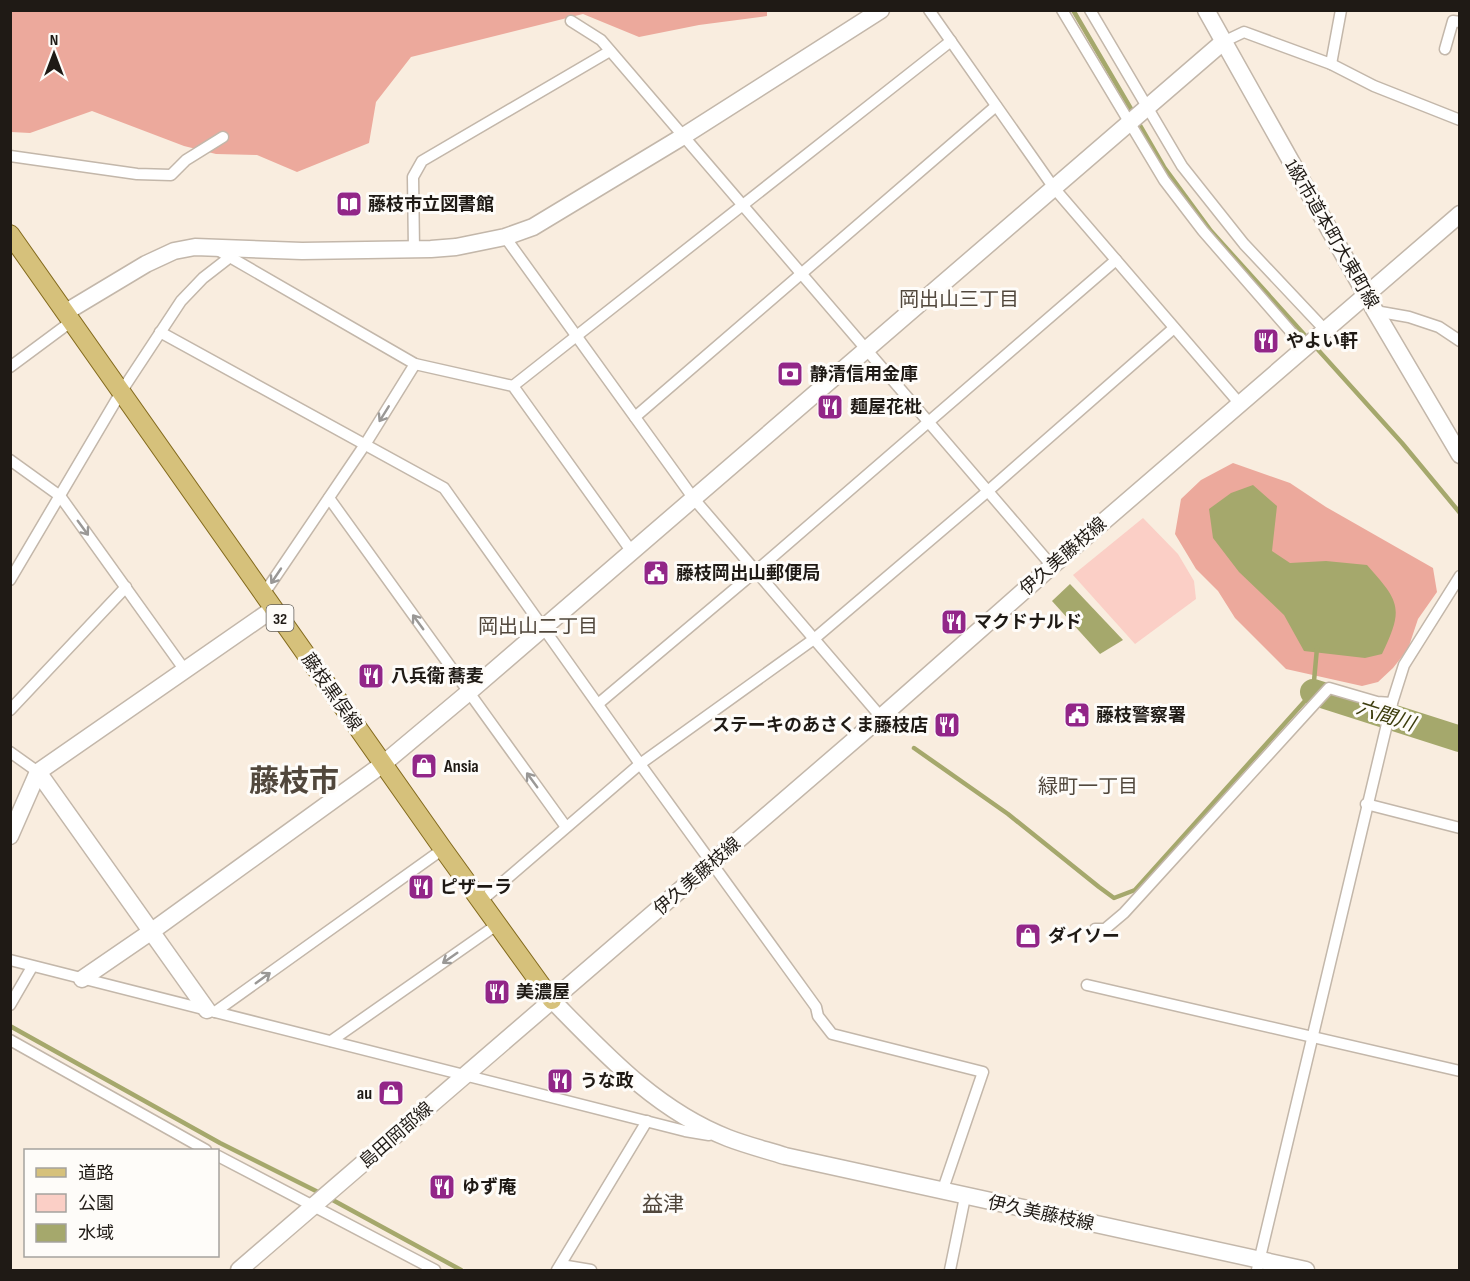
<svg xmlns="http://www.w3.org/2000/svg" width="1470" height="1281" viewBox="0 0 1470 1281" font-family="'Sofia Sans Condensed','Noto Sans JP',sans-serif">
  <rect width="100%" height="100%" fill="#f9eddf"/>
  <path fill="#fbcfc6" d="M1143,518L1178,554L1194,581L1196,599L1135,644L1073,575Z"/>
  <g fill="#eca99c">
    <path d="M767,10V16L699,25L639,37L583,14L411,57L376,102L369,143L297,172L257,155L216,154L184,146L92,111L30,133L11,132L10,11Z"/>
    <path d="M1233,463L1290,483L1326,507L1433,568L1437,592L1418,619L1408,649L1393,668L1378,682L1362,686L1286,669L1235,618L1218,591L1196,569L1175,534L1181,499L1201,480Z"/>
  </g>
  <g fill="#a5a86c">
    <path d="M1253,485L1277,506L1272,551L1290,563L1326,561L1367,565C1400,602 1404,608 1382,654L1365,658L1304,651L1284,615L1239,572L1213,538L1209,509L1231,493Z"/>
    <path d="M1070,584L1123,640L1100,654L1052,601Z"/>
  </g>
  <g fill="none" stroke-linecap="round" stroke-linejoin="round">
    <g stroke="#a5a86c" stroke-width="4.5">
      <path d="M1073,10L1134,114"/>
      <path d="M1138,122L1164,167L1211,231L1402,443L1460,513"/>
      <path d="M914,748L1008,814L1099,887L1114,898L1135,890L1313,692L1317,648"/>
      <path d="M10,1026L220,1143L322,1194"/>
      <path d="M329,1198L461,1270"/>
    </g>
    <path stroke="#a5a86c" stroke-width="26" d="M1313,692L1460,739"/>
    <g stroke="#c3b7aa" stroke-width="13">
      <g id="street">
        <path d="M929,10L1054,188L1240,404"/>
        <path d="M1062,10L1164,180L1203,231L1305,348"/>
        <path d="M1090,10L1182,166L1244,244L1326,331"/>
        <path d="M571,21L601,40L1052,566"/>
        <path d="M1223,42L1244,32L1331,64L1374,86L1460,120"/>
        <path d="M1445,49L1453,21L1460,22"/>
        <path d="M1331,64L1341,10"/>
        <path d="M10,156L137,174L171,175L186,160L223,137"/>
        <path d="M505,237L694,499L881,717"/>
        <path d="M216,249L415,364L513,386L632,552"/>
        <path d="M414,250L413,177L422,161L610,51"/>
        <path d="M1375,311L1409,317L1439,327L1460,341"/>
        <path d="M160,332L444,488L640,764L816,1007L818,1016L832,1034L983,1072L942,1192"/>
        <path d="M10,367L72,321"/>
        <path d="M513,386L951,41"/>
        <path d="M635,417L996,106"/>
        <path d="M10,460L60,496L184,669"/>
        <path d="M329,498L566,827"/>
        <path d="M10,580L121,392L181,301L203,278L230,257"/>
        <path d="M263,595L366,443L415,364"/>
        <path d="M598,704L756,571L1116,260"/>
        <path d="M10,710L126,587"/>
        <path d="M10,752L38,772"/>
        <path d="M1366,804L1460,828"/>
        <path d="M481,901L640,764L814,639L988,491L1174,328"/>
        <path d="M1095,929H1105L1124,913L1329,688L1377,702L1392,703"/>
        <path d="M10,960L685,1131L709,1135"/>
        <path d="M1087,985L1460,1071"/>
        <path d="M10,1005L32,967"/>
        <path d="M215,1012L443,849"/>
        <path d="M10,1040L206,1150"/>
        <path d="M331,1041L498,924"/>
        <path d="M218,1156L435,1270"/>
        <path d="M561,1265L591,1270"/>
        <path d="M557,1270L647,1121"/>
        <path d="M950,1270L965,1197"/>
        <path d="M1257,1270L1392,703L1404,665L1460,576"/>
      </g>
    </g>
    <g stroke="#c3b7aa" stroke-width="19">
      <g id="secondary">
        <path d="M1206,10L1375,311L1460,455"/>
        <path d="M66,312L146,264L174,251L195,247L302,251L431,249L456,247L505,237L533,227L682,137L881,10"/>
        <path d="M38,772L207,1010"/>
        <path d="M10,836L38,772L273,609"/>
        <path d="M82,979L152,931L383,764L469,692L1223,42"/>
        <path d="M552,1000C605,1054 656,1110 728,1138C746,1145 766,1150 785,1156L1306,1270"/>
        <path d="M239,1270L881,717L1052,566L1460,214"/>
      </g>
    </g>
    <g stroke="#846b1e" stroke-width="20">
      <path id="primary" d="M10,234L443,849L552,1000"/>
    </g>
    <use href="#street" stroke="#fff" stroke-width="10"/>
    <use href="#secondary" stroke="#fff" stroke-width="16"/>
    <use href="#primary" stroke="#d6c17b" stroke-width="18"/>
  </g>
  <defs><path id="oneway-shaft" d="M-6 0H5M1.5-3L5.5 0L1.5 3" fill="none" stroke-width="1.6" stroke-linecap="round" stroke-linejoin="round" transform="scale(1.5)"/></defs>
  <g stroke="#9a9896">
    <use href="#oneway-shaft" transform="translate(384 414) rotate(122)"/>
    <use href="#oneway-shaft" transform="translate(83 528) rotate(54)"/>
    <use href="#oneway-shaft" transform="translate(276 576) rotate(124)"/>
    <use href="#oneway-shaft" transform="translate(418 622) rotate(-126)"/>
    <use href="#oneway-shaft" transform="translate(532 780) rotate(-126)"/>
    <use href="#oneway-shaft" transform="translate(450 958) rotate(145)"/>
    <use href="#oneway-shaft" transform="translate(263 978) rotate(-36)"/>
  </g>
  <defs>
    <g id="library-square" transform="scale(1.35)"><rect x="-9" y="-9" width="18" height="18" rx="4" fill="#922688" stroke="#fefcf9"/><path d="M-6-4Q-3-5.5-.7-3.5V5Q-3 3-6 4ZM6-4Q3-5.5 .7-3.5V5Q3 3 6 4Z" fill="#fff"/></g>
    <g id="restaurant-square" transform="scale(1.35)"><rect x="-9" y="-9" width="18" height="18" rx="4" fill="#922688" stroke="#fefcf9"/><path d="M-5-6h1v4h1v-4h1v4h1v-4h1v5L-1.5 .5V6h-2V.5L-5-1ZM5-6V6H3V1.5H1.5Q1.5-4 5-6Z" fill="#fff"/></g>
    <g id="bank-square" transform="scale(1.35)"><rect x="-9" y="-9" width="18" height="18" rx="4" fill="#922688" stroke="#fefcf9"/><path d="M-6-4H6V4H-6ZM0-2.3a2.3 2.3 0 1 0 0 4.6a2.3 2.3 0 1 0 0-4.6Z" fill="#fff"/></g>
    <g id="civic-square" transform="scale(1.35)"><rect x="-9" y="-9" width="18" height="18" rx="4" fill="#922688" stroke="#fefcf9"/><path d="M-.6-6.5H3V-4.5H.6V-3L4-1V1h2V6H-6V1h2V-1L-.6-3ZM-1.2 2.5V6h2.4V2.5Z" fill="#fff"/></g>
    <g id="shop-square" transform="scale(1.35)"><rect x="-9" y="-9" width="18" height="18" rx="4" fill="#922688" stroke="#fefcf9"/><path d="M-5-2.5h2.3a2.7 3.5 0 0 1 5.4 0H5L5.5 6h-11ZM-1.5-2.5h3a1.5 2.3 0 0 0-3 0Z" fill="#fff"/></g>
  </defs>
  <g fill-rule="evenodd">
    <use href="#library-square" x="349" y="204"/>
    <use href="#restaurant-square" x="1266" y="341"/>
    <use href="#bank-square" x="790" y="374"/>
    <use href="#restaurant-square" x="830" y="407"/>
    <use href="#civic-square" x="656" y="573"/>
    <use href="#restaurant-square" x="954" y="622"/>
    <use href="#restaurant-square" x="371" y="676"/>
    <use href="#civic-square" x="1077" y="715"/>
    <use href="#restaurant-square" x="947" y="725"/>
    <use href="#shop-square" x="424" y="766"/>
    <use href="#restaurant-square" x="421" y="887"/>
    <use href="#shop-square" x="1028" y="936"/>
    <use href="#restaurant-square" x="497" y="992"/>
    <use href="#restaurant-square" x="560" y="1081"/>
    <use href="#shop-square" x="391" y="1093"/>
    <use href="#restaurant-square" x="442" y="1187"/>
  </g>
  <g text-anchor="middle" stroke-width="6" stroke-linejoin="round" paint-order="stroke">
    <rect fill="#fefcf9" stroke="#625e59" stroke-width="1.5" x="266.5" y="605" width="27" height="26" rx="4.5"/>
    <g font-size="16" font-weight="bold" fill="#1f1a15">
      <text x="280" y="624">32</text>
    </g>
    <g font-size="18" font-weight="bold" fill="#1f1a15" stroke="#fefcf9" text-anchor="start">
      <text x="368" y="210">藤枝市立図書館</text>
      <text x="1286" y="347">やよい軒</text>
      <text x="810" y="380">静清信用金庫</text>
      <text x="850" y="413">麺屋花枇</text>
      <text x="676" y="579">藤枝岡出山郵便局</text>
      <text x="974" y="628">マクドナルド</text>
      <text x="391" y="682">八兵衛 蕎麦</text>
      <text x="1096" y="721">藤枝警察署</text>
      <text x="928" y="731" text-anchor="end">ステーキのあさくま藤枝店</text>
      <text x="444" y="772">Ansia</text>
      <text x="440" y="893">ピザーラ</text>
      <text x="1048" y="942">ダイソー</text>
      <text x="516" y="998">美濃屋</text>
      <text x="580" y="1087">うな政</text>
      <text x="372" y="1099" text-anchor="end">au</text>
      <text x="462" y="1193">ゆず庵</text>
    </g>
    <g font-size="18" fill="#1f1a15" stroke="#fefcf9">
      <text transform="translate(1332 234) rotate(60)" y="6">1級市道本町大東町線</text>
      <text transform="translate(1063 556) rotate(-41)" y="6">伊久美藤枝線</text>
      <text transform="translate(332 692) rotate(55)" y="6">藤枝黒俣線</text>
      <text transform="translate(697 876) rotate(-41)" y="6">伊久美藤枝線</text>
      <text transform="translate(396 1135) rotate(-41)" y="6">島田岡部線</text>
      <text transform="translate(1041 1213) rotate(12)" y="6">伊久美藤枝線</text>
    </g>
    <g font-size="20" fill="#51473c" stroke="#fefcf9">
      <text x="959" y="306">岡出山三丁目</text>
      <text x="538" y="633">岡出山二丁目</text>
      <text x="1088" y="793">緑町一丁目</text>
    </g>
    <g font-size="20" font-style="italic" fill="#3d3d0d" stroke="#fefcf9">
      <text transform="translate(1386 715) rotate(18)" y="7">六間川</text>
    </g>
    <g font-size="21" fill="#51473c" stroke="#fefcf9">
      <text x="663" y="1211">益津</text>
    </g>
    <g font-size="30" font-weight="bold" fill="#51473c" stroke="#fefcf9">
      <text x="294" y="791">藤枝市</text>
    </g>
  </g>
  <rect width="1470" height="1281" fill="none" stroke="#1f1a15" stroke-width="24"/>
  <rect x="24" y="1149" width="195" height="108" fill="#fefcf9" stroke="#a5a29e" stroke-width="1.5"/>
  <rect x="36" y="1168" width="30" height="9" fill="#d6c17b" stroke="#a5a29e" stroke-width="1.5"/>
  <text x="78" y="1179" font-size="18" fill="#1f1a15">道路</text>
  <rect x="36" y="1194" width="30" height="18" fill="#fbcfc6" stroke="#a5a29e" stroke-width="1.5"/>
  <text x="78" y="1209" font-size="18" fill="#1f1a15">公園</text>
  <rect x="36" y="1224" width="30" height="18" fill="#a5a86c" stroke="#a5a29e" stroke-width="1.5"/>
  <text x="78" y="1239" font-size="18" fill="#1f1a15">水域</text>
  <g transform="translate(54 54)" stroke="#fefcf9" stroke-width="4.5" paint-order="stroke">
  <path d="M0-4.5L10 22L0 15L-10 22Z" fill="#1f1a15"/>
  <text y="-9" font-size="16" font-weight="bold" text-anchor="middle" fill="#1f1a15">N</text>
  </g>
</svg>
